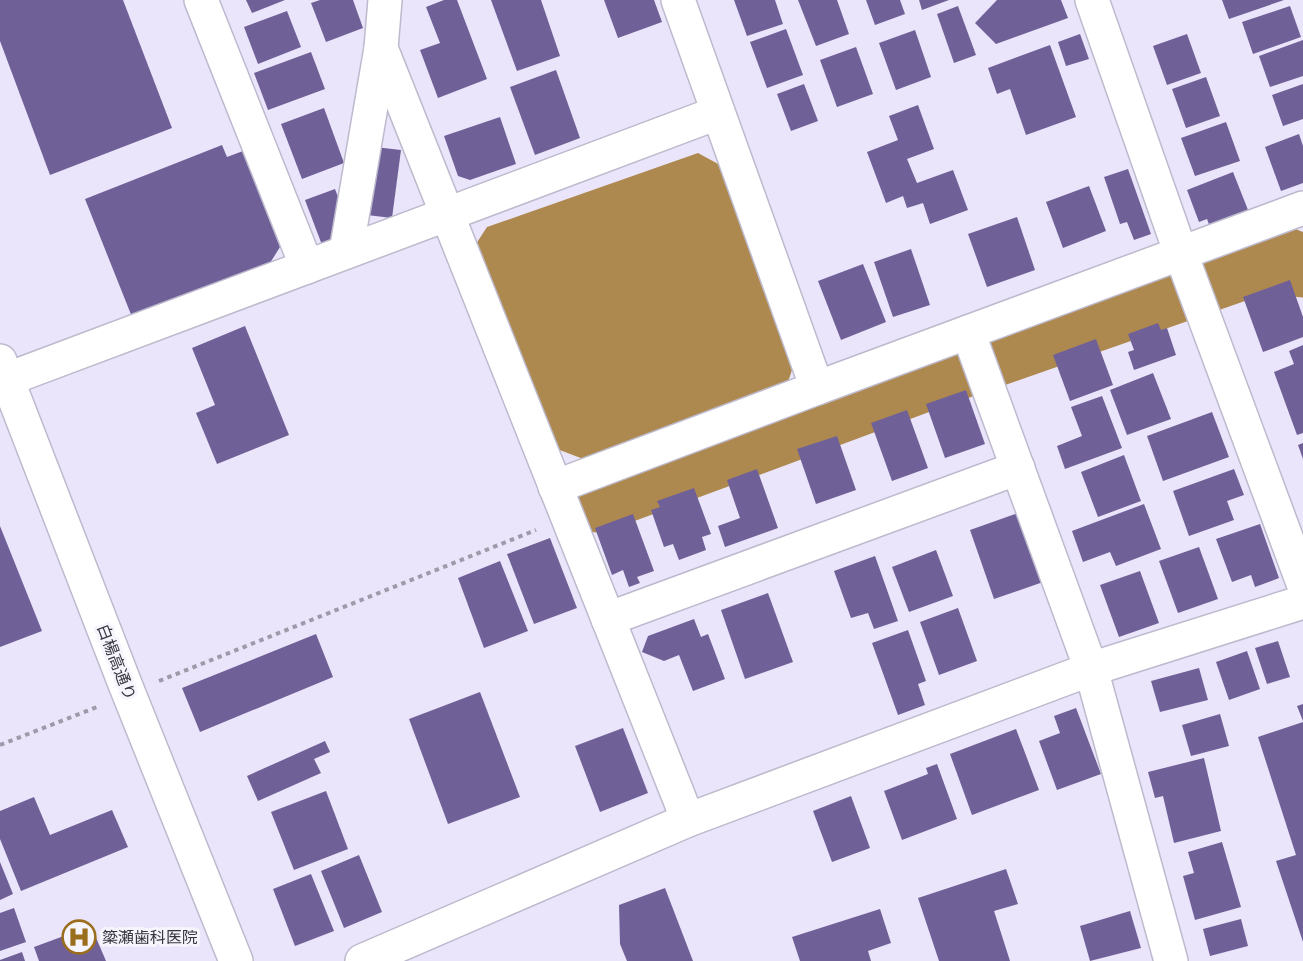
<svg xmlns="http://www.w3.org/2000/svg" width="1303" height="961" viewBox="0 0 1303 961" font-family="Barlow,'Noto Sans JP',sans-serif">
  <rect width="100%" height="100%" fill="#eae5fa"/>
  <g fill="#ae894f">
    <path d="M698,153L720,165L795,361L786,388L586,460L557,449L474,247L487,227Z"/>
    <path d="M1283,253L1303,261V278C1286,257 1265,268 1244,275L1239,264L1266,254Z"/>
    <path d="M933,379L936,388L601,512L598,503Z"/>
  </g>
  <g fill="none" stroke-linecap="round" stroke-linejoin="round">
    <path stroke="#ae894f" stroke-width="63" d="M598,501L933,377L1278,256L1303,266"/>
  </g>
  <g fill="#706098">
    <path d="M0,0H123L172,128L50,175L0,41Z"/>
    <path d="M246,0H285L252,13Z"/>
    <path d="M320,0H353L363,28L326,42L311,3Z"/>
    <path d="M444,0H457L487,79L438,98L420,50L440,43L426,7Z"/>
    <path d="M491,0H541L560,56L517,71Z"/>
    <path d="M604,0H654L662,22L618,38Z"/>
    <path d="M734,0H775L783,24L747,36Z"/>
    <path d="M798,0H837L849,34L816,46Z"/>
    <path d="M866,0H900L905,14L875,25Z"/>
    <path d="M919,0H949L922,10Z"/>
    <path d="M997,0H1061L1068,18L996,44L975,23Z"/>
    <path d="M1222,0H1284L1229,19Z"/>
    <path d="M958,6L976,55L954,63L937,14Z"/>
    <path d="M1290,6L1301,37L1253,54L1242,22Z"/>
    <path d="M287,11L301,47L258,64L244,27Z"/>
    <path d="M786,29L803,75L767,88L750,42Z"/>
    <path d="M915,30L931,77L896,90L879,43Z"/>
    <path d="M1080,34L1089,59L1066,66L1058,42Z"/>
    <path d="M1187,34L1201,73L1167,85L1153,46Z"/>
    <path d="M1303,40V76L1270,87L1259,56Z"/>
    <path d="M1050,45L1076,117L1026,135L1010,89L997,94L988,68Z"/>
    <path d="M856,47L873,94L837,107L820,60Z"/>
    <path d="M311,52L325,89L268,110L254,73Z"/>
    <path d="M556,70L580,138L535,155L510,87Z"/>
    <path d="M1206,77L1220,116L1186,128L1172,89Z"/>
    <path d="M804,84L818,121L791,131L777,94Z"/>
    <path d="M1303,84V119L1283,126L1272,95Z"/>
    <path d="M918,105L934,149L907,159L917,183L953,170L968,210L930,224L923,203L907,208L903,196L886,203L867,152L898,140L889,116Z"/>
    <path d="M324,108L344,163L302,179L281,124Z"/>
    <path d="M500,117L516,164L470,180L458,176L444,136Z"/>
    <path d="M1226,122L1240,161L1195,176L1181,138Z"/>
    <path d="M1299,134L1303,146V183L1281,191L1265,147Z"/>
    <path d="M222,145L227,157L243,151L280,247L270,263L132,317L85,199Z"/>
    <path d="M375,147L401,150L392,218L367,215Z"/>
    <path d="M1128,169L1151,234L1134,240L1127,222L1120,224L1104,177Z"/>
    <path d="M1233,172L1250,215L1211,230L1207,219L1199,222L1187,190Z"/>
    <path d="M1089,186L1106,231L1063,248L1046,202Z"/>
    <path d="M335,189L341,205L334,241L322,245L305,200Z"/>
    <path d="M1017,217L1035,270L987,287L968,234Z"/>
    <path d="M911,249L930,305L893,317L874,262Z"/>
    <path d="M863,264L886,322L841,340L818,281Z"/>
    <path d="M1290,280L1303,317V337L1263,352L1243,297Z"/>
    <path d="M1158,323L1161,330L1167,328L1176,355L1134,370L1128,352L1134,350L1128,334Z"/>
    <path d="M245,326L289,435L217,464L196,413L215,405L192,348Z"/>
    <path d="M1096,339L1113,385L1070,401L1053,355Z"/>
    <path d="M1303,345V433L1297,435L1274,372L1294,364L1289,351Z"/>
    <path d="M1153,373L1171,419L1127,435L1110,390Z"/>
    <path d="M966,390L985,444L945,458L926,404Z"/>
    <path d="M1102,396L1122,448L1065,469L1057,446L1082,436L1071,407Z"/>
    <path d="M907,410L928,468L892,481L871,423Z"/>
    <path d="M1212,412L1229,457L1163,481L1147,436Z"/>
    <path d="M837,436L856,490L816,504L797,449Z"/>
    <path d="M1303,443V459L1298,445Z"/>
    <path d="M1124,455L1141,501L1098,517L1081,472Z"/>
    <path d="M757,469L778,528L725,547L718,526L740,518L727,480Z"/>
    <path d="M1234,469L1244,495L1227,501L1234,520L1189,536L1173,491Z"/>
    <path d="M694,488L711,534L702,537L706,550L679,560L673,544L664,547L651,510L660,507L657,501Z"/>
    <path d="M1144,504L1161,549L1116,566L1110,552L1083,562L1072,531Z"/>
    <path d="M1021,512L1046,581L994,599L970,530Z"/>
    <path d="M633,514L654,571L637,577L640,583L629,587L623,570L612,575L595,528Z"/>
    <path d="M1260,524L1279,578L1255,587L1251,575L1232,582L1216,539Z"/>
    <path d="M0,526L42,631L0,647Z"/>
    <path d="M550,538L577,608L534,624L507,554Z"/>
    <path d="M1199,547L1218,599L1178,613L1159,561Z"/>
    <path d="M936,550L953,596L909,612L892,567Z"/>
    <path d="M875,556L898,621L874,629L868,613L851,618L834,571Z"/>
    <path d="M500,561L528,631L484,648L458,578Z"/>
    <path d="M1140,571L1159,623L1119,637L1100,585Z"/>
    <path d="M768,593L793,662L745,679L721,610Z"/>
    <path d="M958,608L977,661L939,675L920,622Z"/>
    <path d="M694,619L701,637L708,634L725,679L693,691L679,655L664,661L642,652L648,636Z"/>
    <path d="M908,630L926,681L918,684L925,705L898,715L872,643Z"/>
    <path d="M316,634L333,677L200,732L182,688Z"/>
    <path d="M1278,641L1290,677L1267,684L1255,648Z"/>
    <path d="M1247,651L1260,689L1229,700L1216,662Z"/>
    <path d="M1199,668L1208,700L1160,712L1151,681Z"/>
    <path d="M480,692L520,797L448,824L409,719Z"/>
    <path d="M1303,704V721L1297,706Z"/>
    <path d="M1076,708L1101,774L1057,790L1039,741L1060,733L1054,716Z"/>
    <path d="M1220,714L1229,746L1191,756L1182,725Z"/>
    <path d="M1303,722V942L1276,861L1296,855L1258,737Z"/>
    <path d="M623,728L648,793L600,812L575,746Z"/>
    <path d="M1016,729L1039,790L972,815L950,754Z"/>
    <path d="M325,741L330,752L314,759L321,773L258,801L247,776Z"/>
    <path d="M1204,758L1221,831L1174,843L1163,796L1155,798L1148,772Z"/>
    <path d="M937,764L957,819L902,840L884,791L928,774L926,768Z"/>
    <path d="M326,791L348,849L294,870L271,812Z"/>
    <path d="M851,796L870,848L832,862L813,811Z"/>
    <path d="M34,797L50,835L112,810L128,847L21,891L0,839V811Z"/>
    <path d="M1222,842L1241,907L1195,920L1183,876L1194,873L1188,852Z"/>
    <path d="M359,855L382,912L344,928L321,871Z"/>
    <path d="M0,862L13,894L0,900Z"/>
    <path d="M1006,869L1018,904L994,911L1010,961H939L918,898Z"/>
    <path d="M311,874L334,931L295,946L273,889Z"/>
    <path d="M665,888L693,961H627L620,944L619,905Z"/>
    <path d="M14,908L26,942L0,951V913Z"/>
    <path d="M880,909L891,943L868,951L871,961H800L792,937Z"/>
    <path d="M1130,911L1141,948L1090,961L1080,926Z"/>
    <path d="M1241,919L1248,946L1210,956L1203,929Z"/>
    <path d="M91,926L106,961H39L34,947Z"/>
    <path d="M22,952L25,961H0V960Z"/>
  </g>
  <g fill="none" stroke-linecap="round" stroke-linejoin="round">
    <g stroke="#bebace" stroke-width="36">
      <g id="minor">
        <path d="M201,0L307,267"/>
        <path d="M385,0L381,48L688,820"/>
        <path d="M678,0L817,388L1303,208"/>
        <path d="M1092,0L1181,254L1303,583"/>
        <path d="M346,252L381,48"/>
        <path d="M968,332L1091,669L1171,961"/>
        <path d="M0,382L717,113"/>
        <path d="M555,487L817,388"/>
        <path d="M608,619L1018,468"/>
        <path d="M362,961L688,820L1091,669L1303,602"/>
      </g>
    </g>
    <g stroke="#bebace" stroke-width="36">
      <path id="tertiary" d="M0,361L125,684L236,961"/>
    </g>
    <g stroke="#9e9aaa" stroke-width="4" stroke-dasharray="4.5 4.5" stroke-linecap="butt">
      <path d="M159,681L536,530"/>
      <path d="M0,745L97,707"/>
    </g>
    <use href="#minor" stroke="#fff" stroke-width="33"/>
    <use href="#tertiary" stroke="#fff" stroke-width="33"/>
  </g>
  <defs>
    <g id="hospital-ring" transform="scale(1.725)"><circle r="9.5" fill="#f6f4fd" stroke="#9b6e1e" stroke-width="1.5"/><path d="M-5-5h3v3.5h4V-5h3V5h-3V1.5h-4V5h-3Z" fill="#9b6e1e"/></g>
  </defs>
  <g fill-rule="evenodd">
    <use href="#hospital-ring" x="79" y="937"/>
  </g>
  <g text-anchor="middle" stroke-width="6" stroke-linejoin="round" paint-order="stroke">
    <g font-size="16" fill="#36343c" stroke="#f6f4fd">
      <text transform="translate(117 662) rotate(69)" y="6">白楊高通り</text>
    </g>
    <g font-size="16" fill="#36343c" stroke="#f6f4fd" text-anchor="start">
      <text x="102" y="943">簗瀬歯科医院</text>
    </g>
  </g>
</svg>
